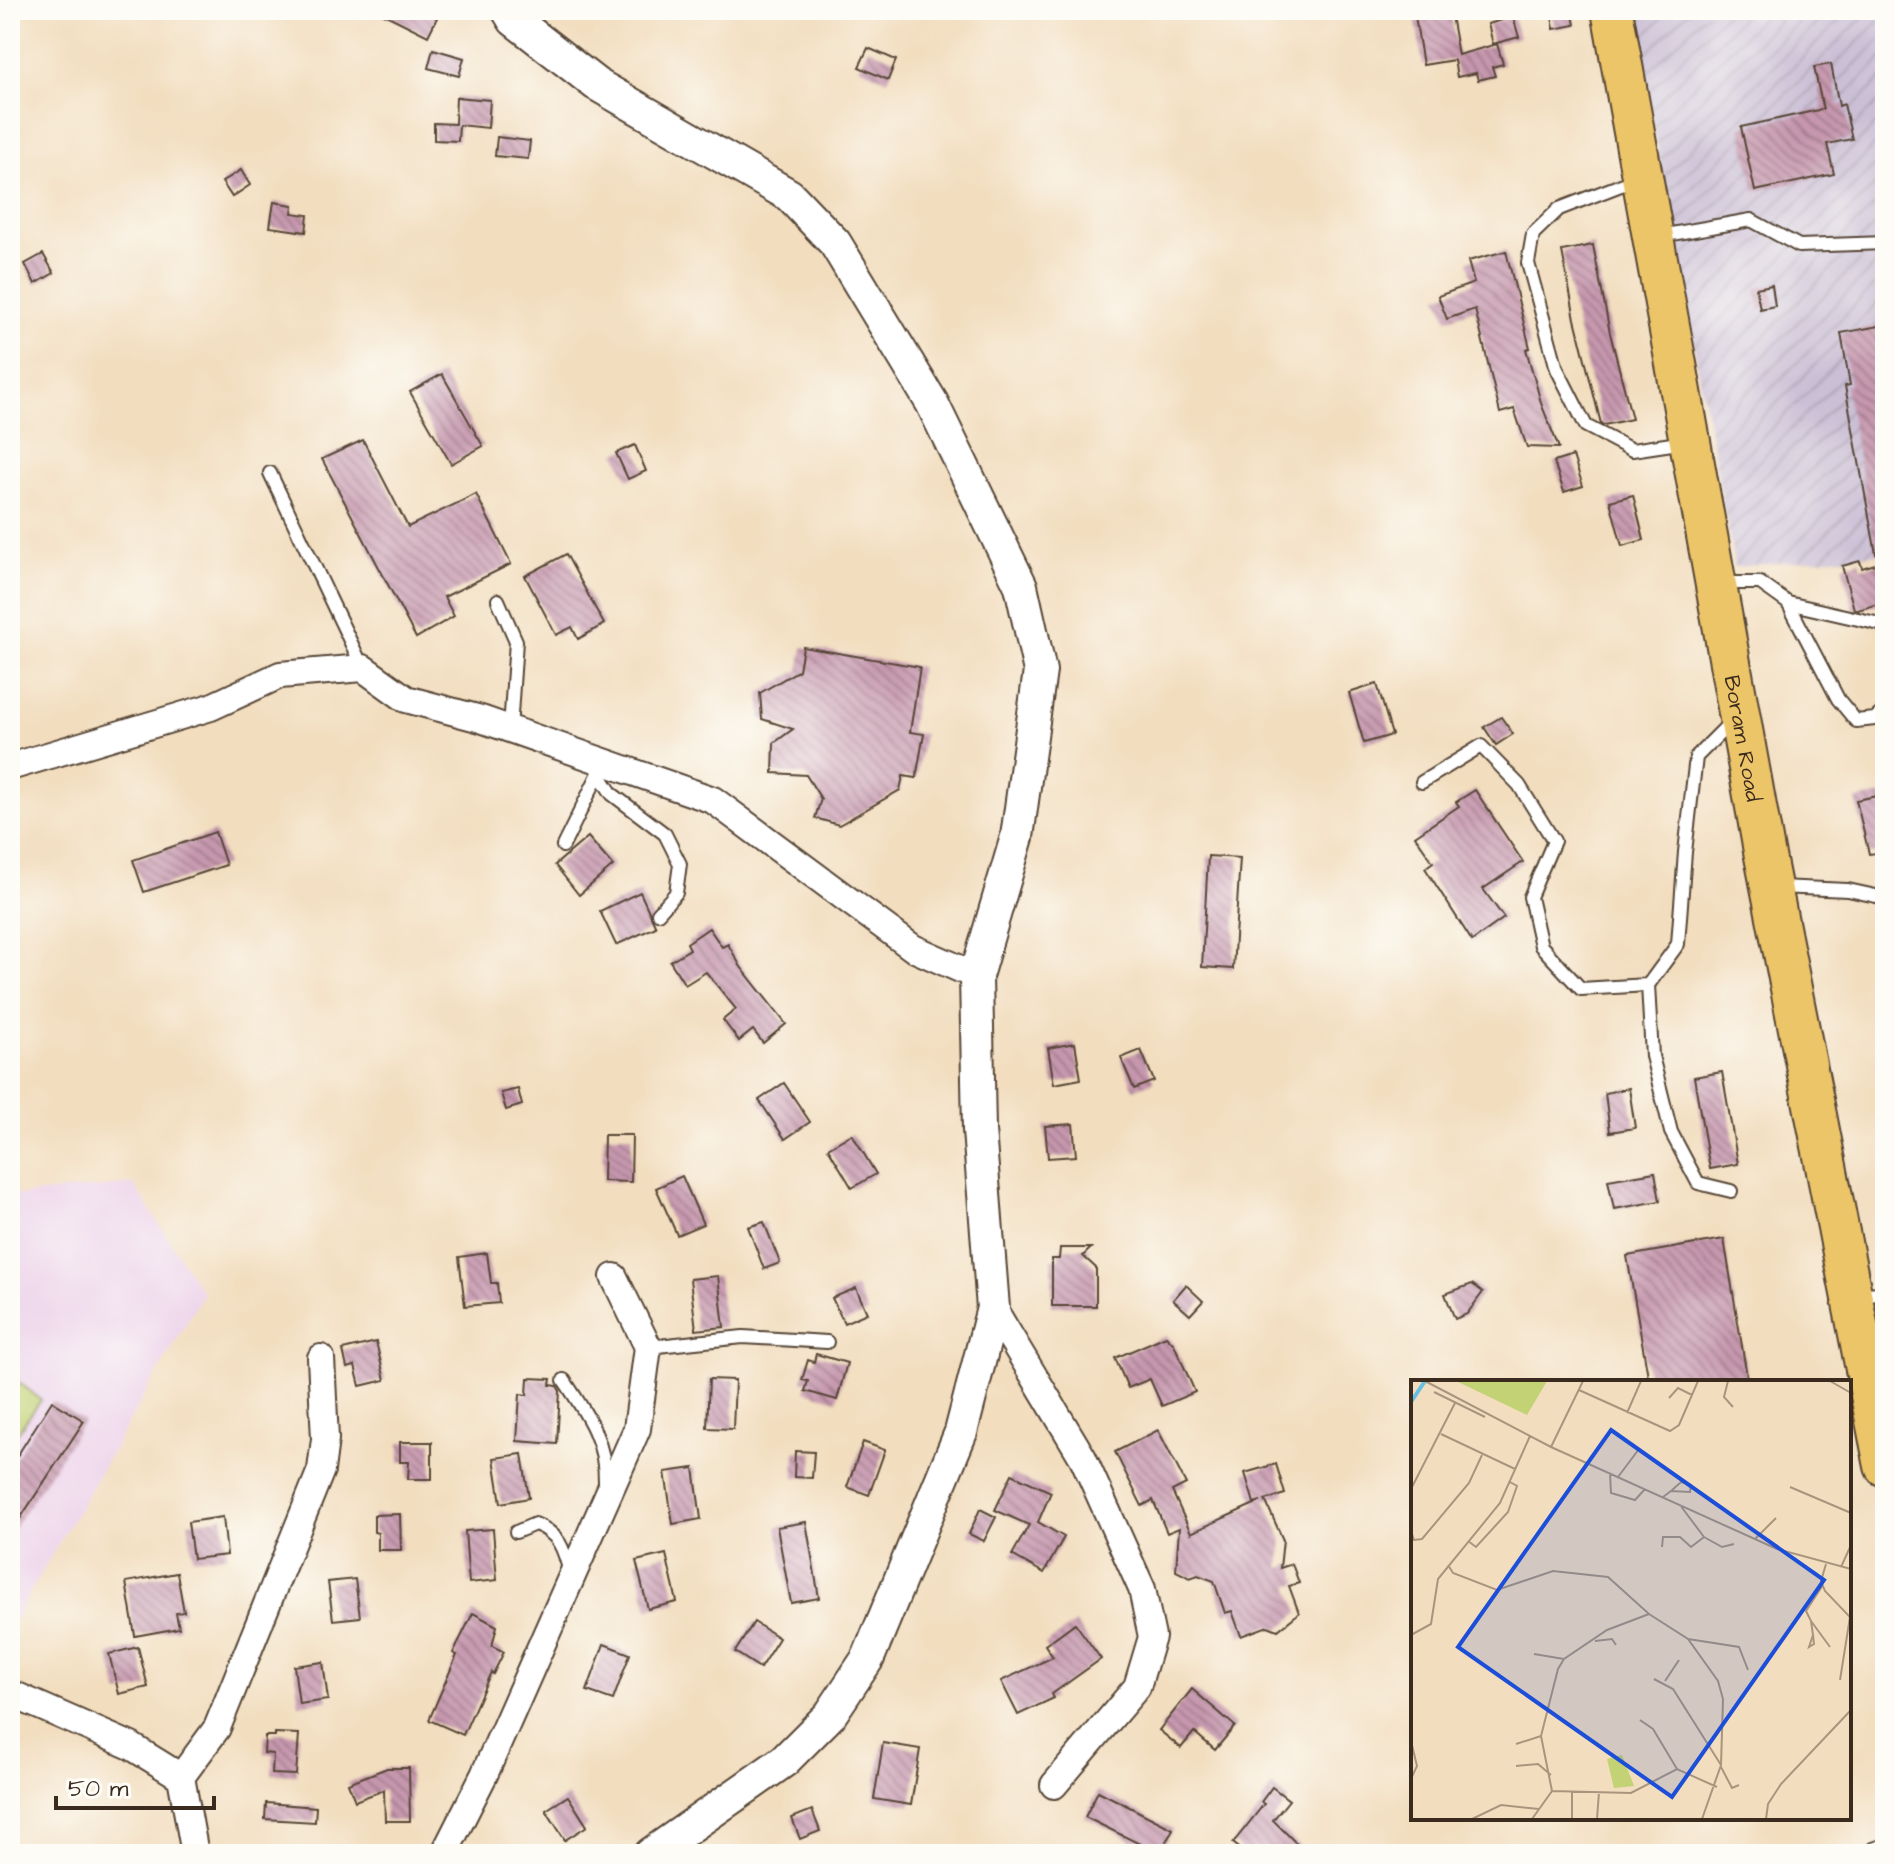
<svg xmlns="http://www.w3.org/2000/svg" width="1895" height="1864" viewBox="0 0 1895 1864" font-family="'Architects Daughter',sans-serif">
  <defs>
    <pattern id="industrial-furrows" width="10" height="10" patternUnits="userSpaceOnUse" patternTransform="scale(2)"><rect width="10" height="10" fill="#cbbfd5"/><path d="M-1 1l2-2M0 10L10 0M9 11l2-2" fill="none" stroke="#afa4b6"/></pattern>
    <pattern id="building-back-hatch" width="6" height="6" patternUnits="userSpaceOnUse" patternTransform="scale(2)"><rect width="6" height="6" fill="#c697ae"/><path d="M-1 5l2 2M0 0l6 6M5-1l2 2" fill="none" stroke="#a27b8d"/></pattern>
  </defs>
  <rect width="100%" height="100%" fill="#fdfcf7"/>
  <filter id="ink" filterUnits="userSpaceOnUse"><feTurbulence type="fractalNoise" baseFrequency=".0125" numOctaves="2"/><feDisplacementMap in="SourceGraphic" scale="16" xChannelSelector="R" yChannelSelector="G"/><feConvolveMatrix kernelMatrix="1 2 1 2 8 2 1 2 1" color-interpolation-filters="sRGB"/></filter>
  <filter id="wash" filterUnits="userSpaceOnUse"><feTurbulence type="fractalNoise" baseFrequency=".006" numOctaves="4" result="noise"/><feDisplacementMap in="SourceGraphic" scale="32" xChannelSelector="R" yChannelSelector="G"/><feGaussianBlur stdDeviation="1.8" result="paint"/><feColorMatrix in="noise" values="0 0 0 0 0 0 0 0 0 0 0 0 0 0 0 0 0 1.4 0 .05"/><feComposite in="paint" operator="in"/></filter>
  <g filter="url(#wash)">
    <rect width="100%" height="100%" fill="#f2ddbe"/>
    <path fill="#ecd1ea" d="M134,1184L203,1294L10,1627V1196Z"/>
    <path fill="url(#industrial-furrows)" d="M1632,10H1885V553L1735,567Z"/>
    <path fill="#c2d275" stroke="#7e7e4a" stroke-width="2" d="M10,1375L41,1400L10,1443Z"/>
    <g id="blocks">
      <g fill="url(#building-back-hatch)">
        <path d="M376,10H420L437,18L428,36Z"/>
        <path d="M1414,10H1450L1458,55L1497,44L1503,64L1492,67L1495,76L1478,80L1476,73L1457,77L1454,60L1423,65Z"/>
        <path d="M1551,10H1572L1575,25L1554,29Z"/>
        <path d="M1513,17L1519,37L1493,44L1488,24Z"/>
        <path d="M868,48L896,60L888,80L859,67Z"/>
        <path d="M433,49L464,58L459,76L428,68Z"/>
        <path d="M1831,64L1839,106L1844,104L1852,139L1827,144L1834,174L1755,191L1741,127L1823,109L1814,67Z"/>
        <path d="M456,97L490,100L488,128L459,125L458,141L434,140V123L455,124Z"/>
        <path d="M497,137L530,141L528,159L495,156Z"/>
        <path d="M241,170L250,185L232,197L222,182Z"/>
        <path d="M274,202L293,205L292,213L308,215L306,232L270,227Z"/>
        <path d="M1593,245L1610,333L1632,419L1604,425L1601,424L1575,319L1562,251Z"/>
        <path d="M1506,251L1530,348L1526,349L1542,406L1559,448L1527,447L1514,409L1500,413L1475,309L1447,319L1438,296L1474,283L1468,261Z"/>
        <path d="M43,254L54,273L35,284L25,264Z"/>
        <path d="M1772,285L1775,306L1760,309L1756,288Z"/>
        <path d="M1885,325V553L1876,554L1845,386L1850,385L1841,333Z"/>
        <path d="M442,374L483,446L451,464L410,392Z"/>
        <path d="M363,440L408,527L476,494L511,564L444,597L454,616L416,638L322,459Z"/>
        <path d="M635,445L646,471L628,479L616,453Z"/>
        <path d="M1573,456L1583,486L1564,492L1554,462Z"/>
        <path d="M1633,495L1644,540L1622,546L1610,501Z"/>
        <path d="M566,554L604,624L578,639L572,627L556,635L525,576Z"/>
        <path d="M1860,561L1862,568L1885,561V602L1858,610L1854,609L1842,566Z"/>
        <path d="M803,647L920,667L910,732L924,734L916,778L903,776L900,790L839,825L815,818L821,799L806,775L773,773L774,743L793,729L762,719L760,693L799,670Z"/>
        <path d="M1377,684L1392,735L1364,743L1349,693Z"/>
        <path d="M1501,717L1513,734L1496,745L1484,727Z"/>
        <path d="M1475,790L1523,862L1483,889L1504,918L1472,941L1425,868L1433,862L1415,836L1459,806L1456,802Z"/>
        <path d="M1882,795L1885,805V852L1869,854L1856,800Z"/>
        <path d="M215,832L226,865L144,892L133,860Z"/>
        <path d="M588,837L613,866L579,895L555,865Z"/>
        <path d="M1208,856L1240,858L1233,969L1202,967Z"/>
        <path d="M640,892L656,927L616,945L600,911Z"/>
        <path d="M709,928L722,947L728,944L741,967L786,1024L763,1043L753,1030L739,1041L723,1020L736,1009L706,972L685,985L670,961L690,949L687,943Z"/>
        <path d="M1075,1043L1081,1079L1054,1084L1048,1048Z"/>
        <path d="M1141,1050L1154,1081L1134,1089L1121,1058Z"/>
        <path d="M1722,1072L1738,1164L1710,1169L1694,1077Z"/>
        <path d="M784,1083L810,1122L785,1139L759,1100Z"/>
        <path d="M1629,1088L1635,1128L1610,1132L1605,1093Z"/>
        <path d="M518,1089L522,1105L506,1110L501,1093Z"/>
        <path d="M1073,1124L1076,1156L1048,1158L1045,1126Z"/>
        <path d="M852,1134L876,1174L852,1188L828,1148Z"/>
        <path d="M604,1135H632L631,1182L603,1181Z"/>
        <path d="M1655,1172L1660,1201L1614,1209L1608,1180Z"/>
        <path d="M682,1176L703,1224L677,1235L656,1188Z"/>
        <path d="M764,1222L780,1263L764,1269L748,1227Z"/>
        <path d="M1724,1239L1748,1382H1649L1627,1256Z"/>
        <path d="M1060,1248H1091L1083,1256L1096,1268V1306H1052V1259H1059Z"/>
        <path d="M487,1253L491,1283H497L499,1303L465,1306L459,1257Z"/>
        <path d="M718,1276L724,1327L696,1330L690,1279Z"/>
        <path d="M1472,1284L1483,1292L1467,1314L1455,1319L1445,1294Z"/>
        <path d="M1186,1285L1203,1301L1190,1315L1173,1300Z"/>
        <path d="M856,1288L867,1313L844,1323L832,1298Z"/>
        <path d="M1166,1336L1174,1344L1195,1392L1162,1406L1150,1379L1128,1388L1115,1358Z"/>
        <path d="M376,1342L385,1380L360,1386L355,1366L347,1368L343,1350Z"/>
        <path d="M816,1354L847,1363L837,1400L805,1391L808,1381L802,1380L808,1360L814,1362Z"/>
        <path d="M528,1378L551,1379L550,1385L557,1386L560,1391L557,1444L517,1441L520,1394L527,1395Z"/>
        <path d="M709,1379L735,1380L733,1429L707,1428Z"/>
        <path d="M52,1401L84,1421L10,1534V1467Z"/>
        <path d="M1158,1430L1186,1484L1172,1491L1191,1533L1261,1501L1254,1503L1245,1473L1276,1464L1285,1494L1265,1500L1283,1540L1280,1568L1292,1564L1299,1583L1289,1586L1299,1613L1278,1630L1268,1626L1241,1636L1232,1611L1225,1613L1214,1581L1198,1575L1190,1578L1176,1571L1179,1528L1167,1533L1153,1500L1142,1506L1115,1452Z"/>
        <path d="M400,1442H432V1479H408L409,1462H400Z"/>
        <path d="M863,1442L885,1450L869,1495L847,1487Z"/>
        <path d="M795,1451L814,1452L812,1478L794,1477Z"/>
        <path d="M522,1454L529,1498L501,1503L494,1458Z"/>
        <path d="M694,1468L701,1519L673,1524L665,1472Z"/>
        <path d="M1012,1474L1051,1492L1038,1522L1064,1537L1044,1573L1012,1555L1029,1525L995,1510Z"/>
        <path d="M980,1509L996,1517L984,1541L969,1534Z"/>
        <path d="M400,1514L401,1550H378V1533L374,1532V1515Z"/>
        <path d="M223,1517L227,1555L193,1559L188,1522Z"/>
        <path d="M806,1522L819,1598L791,1603L777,1527Z"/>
        <path d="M493,1529L497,1580L469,1583L465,1531Z"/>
        <path d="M666,1554L677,1602L648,1609L636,1561Z"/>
        <path d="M177,1573L184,1612L176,1613L179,1628L135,1636L126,1582Z"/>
        <path d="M355,1579L360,1617L333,1620L328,1582Z"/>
        <path d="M473,1613L497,1626L492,1646L504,1652L493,1674L491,1672L463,1735L429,1720L457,1655L453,1653Z"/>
        <path d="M754,1622L779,1638L760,1668L735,1652Z"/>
        <path d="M1075,1623L1101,1659L1052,1694L1054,1698L1018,1715L1001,1681L1053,1657L1045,1645Z"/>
        <path d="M604,1644L630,1654L613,1700L587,1691Z"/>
        <path d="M138,1647L148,1687L119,1694L109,1654Z"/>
        <path d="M323,1662L328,1700L299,1704L294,1666Z"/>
        <path d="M1192,1689L1235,1726L1215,1750L1194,1732L1181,1748L1159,1730Z"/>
        <path d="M275,1733L299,1734L296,1775L272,1774L273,1754L264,1753L265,1736H275Z"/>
        <path d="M883,1743L920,1749L911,1805L874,1799Z"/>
        <path d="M387,1768H409L410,1821H385L384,1790L355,1801L348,1783Z"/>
        <path d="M1272,1787L1289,1800L1273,1820L1307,1854H1247L1233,1843L1264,1804L1261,1802Z"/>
        <path d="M1098,1791L1173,1829L1160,1854L1085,1817Z"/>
        <path d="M568,1796L587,1826L565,1840L546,1810Z"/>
        <path d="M266,1803L316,1807L315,1822L265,1819Z"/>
        <path d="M812,1810L820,1831L800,1839L792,1818Z"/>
      </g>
    </g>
  </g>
  <g filter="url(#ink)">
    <use href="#blocks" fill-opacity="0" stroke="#564536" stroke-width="2"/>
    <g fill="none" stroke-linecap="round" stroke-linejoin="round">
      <g stroke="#564536" stroke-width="16">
        <g id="service">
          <path d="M1639,178L1559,209L1533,234L1528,263L1557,369L1586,426L1632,450L1685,442"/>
          <path d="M1660,236L1751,220L1799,246L1885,243"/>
          <path d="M270,473L363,668"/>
          <path d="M1722,583H1760L1788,603L1880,624L1885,628"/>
          <path d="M498,600L516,641L510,729"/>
          <path d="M1788,603L1838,699L1856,721L1875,719L1885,710"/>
          <path d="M599,774L612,794L665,834L680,864L676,893L658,913"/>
          <path d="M1422,782L1481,746L1519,785L1554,841L1530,897L1541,946L1581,989L1648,985L1678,944L1685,852L1696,757L1731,722"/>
          <path d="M563,846L601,769"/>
          <path d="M1778,887L1848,890L1885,898"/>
          <path d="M1648,985L1652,1056L1671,1132L1698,1183L1731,1191"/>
          <path d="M1858,1294L1885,1293"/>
          <path d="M648,1347L743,1337L827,1342"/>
          <path d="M564,1380C586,1413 606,1441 605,1482"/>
          <path d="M516,1532L535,1524C559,1533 564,1549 570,1573"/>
          <path d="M1870,1854L1873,1849L1885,1845"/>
        </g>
      </g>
      <g stroke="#564536" stroke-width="30">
        <g id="minor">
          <path d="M10,767L211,707L280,675L363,668L406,699L481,719L713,800L913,948L976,976"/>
          <path d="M993,1308L1083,1458L1142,1589L1152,1637L1137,1687L1054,1785"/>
          <path d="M10,1693L131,1746L181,1777L195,1854"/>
          <path d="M181,1777L217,1728L321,1470L325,1439L321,1358"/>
          <path d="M444,1854L484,1775L637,1429L648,1347L614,1277"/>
        </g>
      </g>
      <g stroke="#564536" stroke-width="36">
        <path id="tertiary" d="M508,10L514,20L596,84L789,195L835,243L932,403L1021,586L1040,671L1017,837L976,976L979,1130L993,1308L961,1432L868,1658L830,1715L784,1761L651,1854"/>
      </g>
      <g stroke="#564536" stroke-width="44">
        <g id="primary">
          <path id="s1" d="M1612,10L1764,851L1885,1466"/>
        </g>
      </g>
      <use href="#service" stroke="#fff" stroke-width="12"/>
      <use href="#minor" stroke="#fff" stroke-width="26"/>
      <use href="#tertiary" stroke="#fff" stroke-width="32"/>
      <use href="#primary" stroke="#edc569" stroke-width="40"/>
    </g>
  </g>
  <g text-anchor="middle" stroke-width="6" stroke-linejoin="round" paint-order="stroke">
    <g font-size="22" fill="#3b2a1e" stroke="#fdfcf7">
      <text dy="8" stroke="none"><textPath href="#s1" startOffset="740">Boram Road</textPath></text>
    </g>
  </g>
  <g transform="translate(1411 1380)">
    <rect width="440" height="440" fill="#f2ddbe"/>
    <path d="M45,1H136L116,35ZM211,375L223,406L203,408L196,379Z" fill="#c2d275"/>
    <path fill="none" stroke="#66c0e3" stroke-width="4" d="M0,22L14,1"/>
    <path fill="none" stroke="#a9957e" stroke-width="2" d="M14,1L140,67L366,169L440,189M317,1L313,17L322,27M419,1L440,13M168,10L259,51L268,45L287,1M23,12L74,37M258,18L267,8L281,15M216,33L230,1M30,54L104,89M140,67L172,1M199,93L200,113L224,120L234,109M207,97L228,69M379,107L440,133M0,109L44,23M252,117L260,111L279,112L280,105L270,102L260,111M0,151L3,160L11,159L58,103L71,75M293,157L311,167L323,164M344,159L365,138M57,161L65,167L97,132L106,106L99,102M251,167L252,157H269L280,167L293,157L269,125M415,184L410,201L414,211L439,237L429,300M37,185L42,193L86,210L142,191L197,197L238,234L277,259L307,301L312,319L310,385L291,439M430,187L440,165M400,241L419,267M0,255L20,244L27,199L89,123L119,56M402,255L398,267L403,264L402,255L400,241L395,231L412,205M277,259L328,267L337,290M184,261L201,259L205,265M123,274L153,279M243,299L262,309L310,385M254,301L268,280M229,340L242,349L266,389M0,361L6,386L0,399M105,364L130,356M105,386L127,384L140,395M310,387L321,408L328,405M141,411L220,413L266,389L306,407M61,439L90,425L128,429M121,439L141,411L130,356L147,289L153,279L196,250L238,234M161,439V411M186,439L188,412M355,439L357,424L370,404L440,330"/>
    <path fill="#1d4ed8" fill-opacity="0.15" stroke="#1d4ed8" stroke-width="4" d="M200,50L413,200L261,417L47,267Z"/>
    <rect width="440" height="440" fill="none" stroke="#3b2a1e" stroke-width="4"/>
  </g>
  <rect width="1895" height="1864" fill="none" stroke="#fdfcf7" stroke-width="40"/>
  <path d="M56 1796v12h158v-12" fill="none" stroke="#3b2a1e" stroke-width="4"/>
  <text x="68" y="1796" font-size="24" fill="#3b2a1e" stroke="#fdfcf7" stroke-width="6" paint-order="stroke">50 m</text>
</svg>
